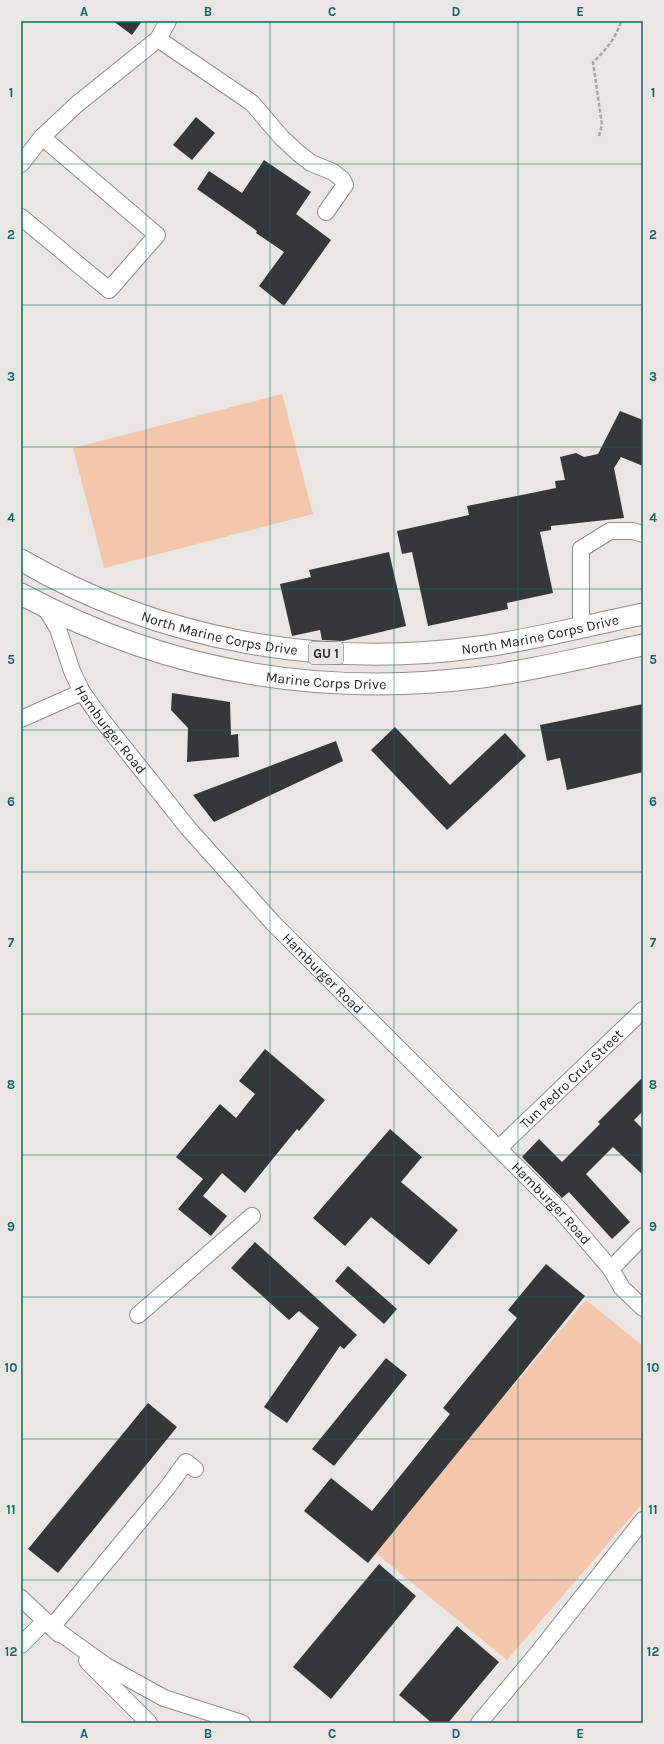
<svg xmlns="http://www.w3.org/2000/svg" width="664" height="1744" viewBox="0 0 664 1744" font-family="Karla,sans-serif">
  <rect width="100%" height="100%" fill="#e9e6e4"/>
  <g fill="#f4c6ab">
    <path d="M282,394L313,514L104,568L73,448Z"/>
    <path d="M586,1300L643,1346V1503L507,1660L373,1551Z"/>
  </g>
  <g fill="#353838">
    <path d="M113,21H142L132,35Z"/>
    <path d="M196,117L215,133L192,160L173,145Z"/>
    <path d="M264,160L311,192L296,214L331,240L284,306L259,286L284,252L256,233L257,231L197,189L209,171L242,193Z"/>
    <path d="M620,411L643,420V466L621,457L614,468L624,518L551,526V530L540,532L553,593L507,603L508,609L428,626L412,552L402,554L397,531L469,515L467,506L556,488L555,481L565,480L560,457L576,453L584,457L598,454Z"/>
    <path d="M389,552L406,626L343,641L322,640L320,630L292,636L280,584L311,577L309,570Z"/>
    <path d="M172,693L230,702L231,735L238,734L239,757L187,762L188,728L171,710Z"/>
    <path d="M643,704V772L567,790L560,758L547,761L540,725Z"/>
    <path d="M395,727L450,785L505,733L526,756L447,830L371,750Z"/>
    <path d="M336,741L343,761L214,822L193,795Z"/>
    <path d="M265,1049L325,1100L299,1131L297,1129L245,1193L222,1173L203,1196L227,1216L211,1236L178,1209L203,1179L176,1157L220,1104L236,1118L255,1094L239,1081Z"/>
    <path d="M643,1077V1111L634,1120L643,1129V1175L613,1147L586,1174L630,1222L612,1239L569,1192L562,1198L522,1157L539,1139L562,1162L600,1124L598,1122Z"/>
    <path d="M390,1129L422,1157L401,1182L458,1230L429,1265L371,1217L345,1246L313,1218Z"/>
    <path d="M255,1242L357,1335L344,1349L340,1346L287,1423L264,1407L319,1328L299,1311L289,1320L231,1268Z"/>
    <path d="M546,1264L585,1296L368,1563L304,1511L331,1478L372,1511L450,1414L443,1408L517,1318L508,1310Z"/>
    <path d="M348,1266L397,1309L384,1324L335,1281Z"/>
    <path d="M386,1358L407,1375L334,1466L312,1449Z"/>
    <path d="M148,1403L177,1427L58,1573L28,1549Z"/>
    <path d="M379,1564L416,1596L331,1699L293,1667Z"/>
    <path d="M457,1626L499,1662L448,1723H432L399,1695Z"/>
  </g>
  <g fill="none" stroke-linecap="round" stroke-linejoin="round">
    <g stroke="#908e8c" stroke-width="18">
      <g id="minor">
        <path d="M158,39L252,103L281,137L297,152L311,163L333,172L342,179L345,185L326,212"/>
        <path d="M21,164L42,137L76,105L158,39L168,21"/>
        <path d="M21,217L109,290L157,235L42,137"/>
        <path id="s1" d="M45,607L58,629L72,671L82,692L102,720L188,828L273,923L562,1212L611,1269L622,1288L643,1308"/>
        <path d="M581,627V549L610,531H633L643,534"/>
        <path d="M21,719L82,692"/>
        <path id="s2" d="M499,1148L643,1010"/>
        <path d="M611,1269L643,1236"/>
        <path d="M138,1315L252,1216"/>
        <path d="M195,1469L186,1462L167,1488L52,1627L106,1666L164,1698L242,1723"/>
        <path d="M21,1598L59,1634"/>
        <path d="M21,1645L45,1621"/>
        <path d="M87,1661L149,1723"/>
        <path d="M479,1723L537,1654L643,1520"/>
      </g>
    </g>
    <g stroke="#908e8c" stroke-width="23">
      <g id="major">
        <path id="s3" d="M21,560C159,640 321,669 479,647C534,640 588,625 643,614"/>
        <path id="s4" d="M21,594C166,672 319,698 482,677C536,670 590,656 643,645"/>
      </g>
    </g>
    <path stroke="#a9a6a5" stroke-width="2.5" stroke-dasharray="4 2" stroke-linecap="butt" d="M599,136L602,125L593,62C606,50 616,38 621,21"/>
    <use href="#minor" stroke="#fff" stroke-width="16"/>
    <use href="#major" stroke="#fff" stroke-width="21"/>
  </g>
  <path fill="none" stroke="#166562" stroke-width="1" stroke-opacity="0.55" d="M146,21V1723M270,21V1723M394,21V1723M518,21V1723M21,164H643M21,305H643M21,447H643M21,589H643M21,730H643M21,872H643M21,1014H643M21,1155H643M21,1297H643M21,1439H643M21,1580H643"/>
  <g text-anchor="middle" stroke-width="4" stroke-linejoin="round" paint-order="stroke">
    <rect fill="#e9e6e4" stroke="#605f5e" stroke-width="1" x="309" y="642" width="34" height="22" rx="3"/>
    <g font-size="13" font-weight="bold" fill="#262524">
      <text x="326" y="658">GU 1</text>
    </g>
    <g font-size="14" fill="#262524" stroke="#e9e6e4">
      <text dy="5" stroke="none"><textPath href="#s3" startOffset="213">North Marine Corps Drive</textPath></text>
      <text dy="5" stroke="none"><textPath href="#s3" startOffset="537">North Marine Corps Drive</textPath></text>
      <text dy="5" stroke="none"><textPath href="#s4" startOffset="320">Marine Corps Drive</textPath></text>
      <text dy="5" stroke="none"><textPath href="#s1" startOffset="140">Hamburger Road</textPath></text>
      <text dy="5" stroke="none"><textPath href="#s1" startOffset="464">Hamburger Road</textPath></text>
      <text dy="5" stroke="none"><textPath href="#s2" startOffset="100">Tun Pedro Cruz Street</textPath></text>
      <text dy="5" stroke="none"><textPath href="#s1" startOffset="788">Hamburger Road</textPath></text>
    </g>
  </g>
  <rect width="664" height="1744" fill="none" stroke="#e9e6e4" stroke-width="44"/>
  <rect x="22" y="22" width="620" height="1700" fill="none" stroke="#166562" stroke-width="1.5"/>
  <g font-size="13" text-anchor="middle" font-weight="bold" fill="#166562">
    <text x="84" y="16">A</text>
    <text x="208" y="16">B</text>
    <text x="332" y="16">C</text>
    <text x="456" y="16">D</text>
    <text x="580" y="16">E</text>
    <text x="11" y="97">1</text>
    <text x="653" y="97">1</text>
    <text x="11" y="239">2</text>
    <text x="653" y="239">2</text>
    <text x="11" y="381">3</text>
    <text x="653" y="381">3</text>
    <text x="11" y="522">4</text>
    <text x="653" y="522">4</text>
    <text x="11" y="664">5</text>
    <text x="653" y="664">5</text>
    <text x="11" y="806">6</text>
    <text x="653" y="806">6</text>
    <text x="11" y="947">7</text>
    <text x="653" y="947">7</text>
    <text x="11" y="1089">8</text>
    <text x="653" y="1089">8</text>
    <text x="11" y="1231">9</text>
    <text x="653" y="1231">9</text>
    <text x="11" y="1372">10</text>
    <text x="653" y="1372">10</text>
    <text x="11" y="1514">11</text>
    <text x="653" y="1514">11</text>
    <text x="11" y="1656">12</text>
    <text x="653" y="1656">12</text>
    <text x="84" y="1738">A</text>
    <text x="208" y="1738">B</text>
    <text x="332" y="1738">C</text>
    <text x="456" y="1738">D</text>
    <text x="580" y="1738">E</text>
  </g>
</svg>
